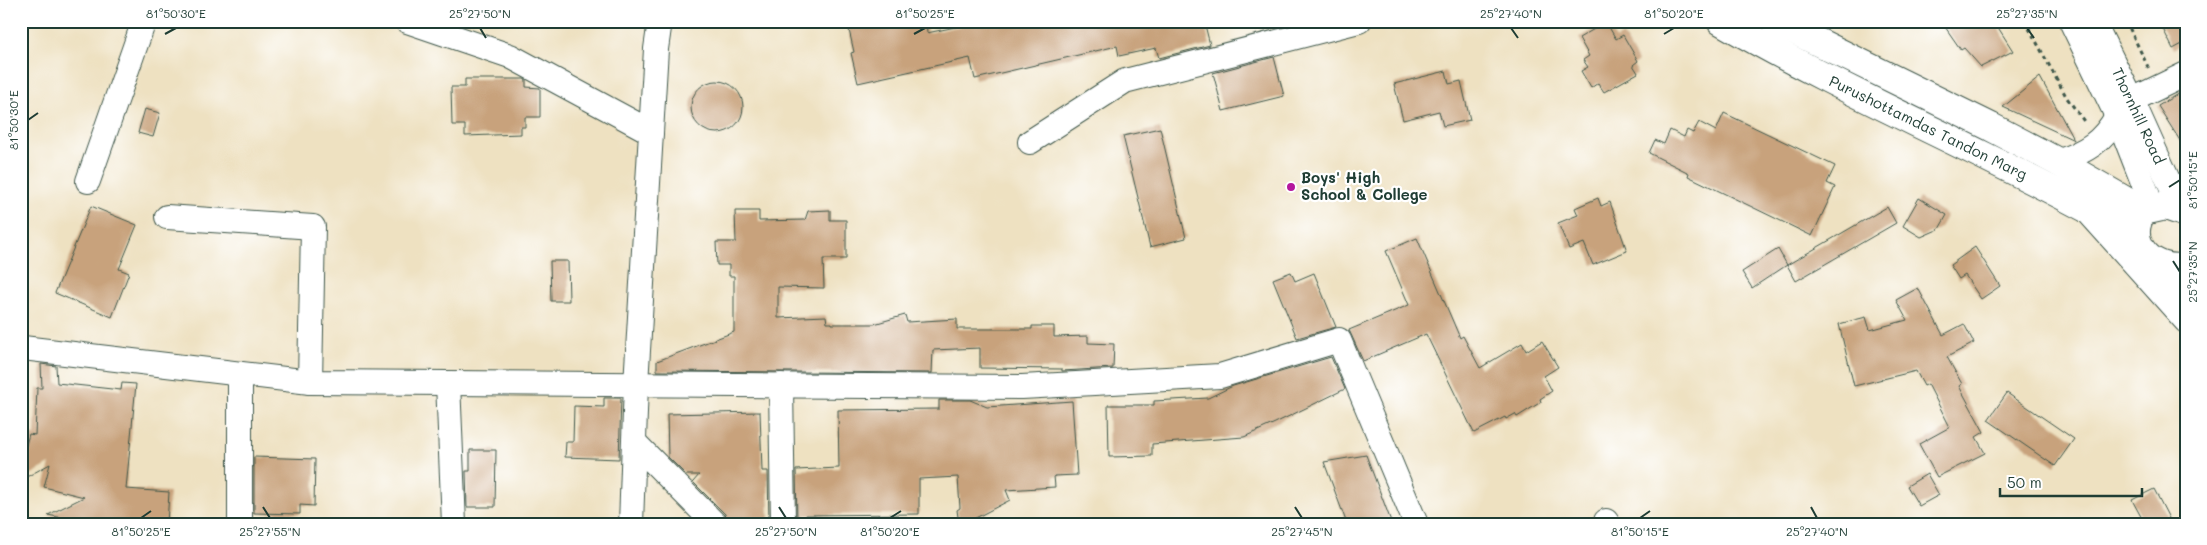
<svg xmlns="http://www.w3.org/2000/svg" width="2207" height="545" viewBox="0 0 2207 545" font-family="Mali,sans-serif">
  <rect width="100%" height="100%" fill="#fff"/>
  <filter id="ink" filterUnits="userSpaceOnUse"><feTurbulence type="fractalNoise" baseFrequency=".02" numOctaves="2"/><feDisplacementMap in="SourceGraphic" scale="10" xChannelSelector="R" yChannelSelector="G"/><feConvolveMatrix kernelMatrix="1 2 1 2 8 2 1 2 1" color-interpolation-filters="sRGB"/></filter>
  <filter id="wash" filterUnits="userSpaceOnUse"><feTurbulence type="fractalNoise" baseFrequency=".0096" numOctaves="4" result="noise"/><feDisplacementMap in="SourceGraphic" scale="20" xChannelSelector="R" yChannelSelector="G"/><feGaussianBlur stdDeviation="1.12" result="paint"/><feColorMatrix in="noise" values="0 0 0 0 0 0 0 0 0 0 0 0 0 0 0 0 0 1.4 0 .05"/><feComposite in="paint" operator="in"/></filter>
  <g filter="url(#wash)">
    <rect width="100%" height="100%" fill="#eee1c1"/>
    <g id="blocks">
      <g fill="#c8a27b">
        <path d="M847,21H926L927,33L984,21L987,25L1002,21H1204L1210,45L1159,58L1156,48L1119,56L1117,46L975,79L970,58L858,83L851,53L854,52Z"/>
        <path d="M1941,21H1994L2013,51L1981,67L1964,48L1961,50Z"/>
        <path d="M2159,21H2186V42L2173,49Z"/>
        <path d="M1606,22L1616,39L1623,35L1638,61L1633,65L1638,73L1604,92L1598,83L1591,88L1581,71L1588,67L1583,60L1589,56L1579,38Z"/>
        <path d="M1274,57L1284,96L1223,111L1213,73Z"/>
        <path d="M1446,71L1449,84L1461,81L1470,120L1443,126L1439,111L1403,120L1394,84Z"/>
        <path d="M2040,77L2074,140L2003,107Z"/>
        <path d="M465,79H524L526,80V87L540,88V117H525V127H521V134L465,136V125H452L451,87H465Z"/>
        <circle cx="717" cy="107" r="26"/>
        <path d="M2186,89V150L2158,106Z"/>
        <path d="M145,109L160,113L153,137L138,133Z"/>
        <path d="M1724,113L1835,166L1827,183L1835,187L1812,236L1688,176L1689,173L1649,153L1655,140L1664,144L1670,130L1684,137L1687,130L1693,133L1699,122L1716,131Z"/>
        <path d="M1160,128L1186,238L1150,247L1123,136Z"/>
        <path d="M1598,198L1601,206L1610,202L1627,251L1593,265L1584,243L1569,249L1558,223L1578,215L1575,208Z"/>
        <path d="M1919,198L1947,215L1939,229L1921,237L1903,226Z"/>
        <path d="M91,206L137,225L119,269L129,273L112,317L55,293Z"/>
        <path d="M1887,207L1896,223L1796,281L1787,265Z"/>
        <path d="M830,210V220H846V259H823L824,288L778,287V318L826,316L827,323H832V324H874L905,315L907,322L957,319V329H1032V326H1054V337L1088,336V343L1114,344L1113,368L1062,371V369L980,368V348L933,350L932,373L657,371V361L734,332V276H729V265H717L716,242H736L735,211H759V221L805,220L808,211Z"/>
        <path d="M1417,238L1460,338L1463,336L1480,368L1522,343L1526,351L1542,341L1558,367L1544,376L1552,391L1540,399L1541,402L1517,417L1515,414L1506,419L1505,417L1474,433L1426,334L1363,361L1349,330L1409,305L1386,251Z"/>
        <path d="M1975,247L2000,286L1981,299L1965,275L1959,279L1950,265Z"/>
        <path d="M1778,249L1787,265L1752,288L1742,272Z"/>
        <path d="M550,261H568L569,301H551Z"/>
        <path d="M1291,272L1295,281L1314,273L1336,327L1297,338L1273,279Z"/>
        <path d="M1918,288L1943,335L1964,324L1974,343L1947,357L1962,384L1959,386L1984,432L1976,437L1985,453L1937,477L1919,444L1950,427L1928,384L1924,386L1916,371L1854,386L1839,324L1866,317L1870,330L1907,320L1896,300Z"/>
        <path d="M1331,357L1345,389L1275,423L1244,437L1152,444V456L1109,457L1108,405H1154V401L1208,398L1233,386Z"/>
        <path d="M41,364L56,366L57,383L121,390L122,383L136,384L126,489L169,492L167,524H94L48,515L84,497L44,487L50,464L21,480V463L29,434L35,435L37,388H42Z"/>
        <path d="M2007,393L2074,439L2055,466L1988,420Z"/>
        <path d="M604,398H621L619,459L565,457L566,442H573L574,406L604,407Z"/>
        <path d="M939,400H970L987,407L1072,401L1077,475L1054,476L1055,487L1006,490L1010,500L964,524H959L957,510L960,508L958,477L919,479V514L806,515V520H797L796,470L839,468L838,410L939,409Z"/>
        <path d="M760,412L762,471H768L769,522L767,524H728L725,514L693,482L699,475H686L668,457L667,414Z"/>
        <path d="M470,450H496L495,507H467L466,471H470Z"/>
        <path d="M1366,455L1392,524H1347L1324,462Z"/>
        <path d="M254,457L315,459L314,506L300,505V514L254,513Z"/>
        <path d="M1927,474L1939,495L1919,506L1907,486Z"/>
        <path d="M2154,489L2172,524H2145L2132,500Z"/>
      </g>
    </g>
  </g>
  <g filter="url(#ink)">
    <use href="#blocks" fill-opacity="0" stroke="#3e5649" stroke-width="1"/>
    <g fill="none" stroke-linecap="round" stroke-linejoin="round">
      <g stroke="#3e5649" stroke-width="26">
        <g id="minor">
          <path d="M407,21L510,56L651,132"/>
          <path d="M2071,21L2117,116L2153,208"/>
          <path d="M2093,21L2132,100L2182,211"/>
          <path d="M2132,100L2186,74"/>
          <path d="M1030,142L1125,81L1359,21"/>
          <path d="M2058,162C2086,151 2102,143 2117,116"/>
          <path d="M88,181L144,21"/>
          <path d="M2090,214L2186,321"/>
          <path d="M167,217L313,227L310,382"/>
          <path d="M2168,267L2186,297"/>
          <path d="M23,348L310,382L1022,387L1220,376L1339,340L1416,524"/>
          <path d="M240,374V524"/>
          <path d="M448,383L454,524"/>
          <path d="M781,385L783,524"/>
          <path d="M634,442L715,524"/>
          <path d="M1606,521L1608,524"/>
          <path d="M631,524L636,384L656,49L660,21"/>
        </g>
      </g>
      <g stroke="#3e5649" stroke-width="30">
        <g id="major">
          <path d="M1721,21C1856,99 2000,158 2135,235"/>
          <path d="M1775,21L1991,127L2058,162L2143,211"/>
          <path d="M2186,213L2166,206L2143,211C2122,242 2152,273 2186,267"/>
        </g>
      </g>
      <g stroke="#3e5649" stroke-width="3" stroke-dasharray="4 4" stroke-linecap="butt">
        <path d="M2025,21L2067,98L2086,124"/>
        <path d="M2126,21L2149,69"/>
      </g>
      <use href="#minor" stroke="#fff" stroke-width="24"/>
      <use href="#major" stroke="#fff" stroke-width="28"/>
    </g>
  </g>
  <path fill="none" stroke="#1f3d34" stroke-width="2" d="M480,28L486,38M1511,28L1518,38M2027,28L2034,38M165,34L176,28M914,34L925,28M1664,34L1674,28M28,120L38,113M2169,187L2180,180M2173,261L2180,272M263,507L270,518M779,507L786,518M1295,507L1302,518M1811,507L1817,518M141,518L151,511M890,518L901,511M1640,518L1650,511"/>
  <circle fill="#b5179e" stroke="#fff" stroke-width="2" cx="1291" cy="187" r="5"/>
  <g text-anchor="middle" stroke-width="4.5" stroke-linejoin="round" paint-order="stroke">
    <g font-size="15" fill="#1f3d34" stroke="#fff">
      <text transform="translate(2138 116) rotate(65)" y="5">Thornhill Road</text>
      <text transform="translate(1928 128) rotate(26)" y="5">Purushottamdas Tandon Marg</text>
    </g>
    <g font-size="15" font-weight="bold" fill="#1f3d34" stroke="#fff" text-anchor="start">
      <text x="1301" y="183">Boys' High<tspan x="1301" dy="17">School &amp; College</tspan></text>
    </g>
  </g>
  <rect width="2207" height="545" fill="none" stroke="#fff" stroke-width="55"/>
  <path d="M2000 488v8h142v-8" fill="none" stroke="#1f3d34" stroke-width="2.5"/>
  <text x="2007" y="488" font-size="15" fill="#1f3d34" stroke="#ffffff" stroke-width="4" paint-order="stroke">50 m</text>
  <rect x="28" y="28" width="2152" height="490" fill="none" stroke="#1f3d34" stroke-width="2"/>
  <g font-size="12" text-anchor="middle" fill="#1f3d34">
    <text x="176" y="18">81°50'30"E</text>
    <text x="480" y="18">25°27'50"N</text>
    <text x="925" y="18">81°50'25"E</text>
    <text x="1511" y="18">25°27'40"N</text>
    <text x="1674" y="18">81°50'20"E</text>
    <text x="2027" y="18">25°27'35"N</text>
    <text transform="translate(14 120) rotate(-90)" y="4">81°50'30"E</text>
    <text transform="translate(2193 180) rotate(-90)" y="4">81°50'15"E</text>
    <text transform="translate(2193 272) rotate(-90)" y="4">25°27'35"N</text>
    <text x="141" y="536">81°50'25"E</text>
    <text x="270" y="536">25°27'55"N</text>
    <text x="786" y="536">25°27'50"N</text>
    <text x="890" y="536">81°50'20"E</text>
    <text x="1302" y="536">25°27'45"N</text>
    <text x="1640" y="536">81°50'15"E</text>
    <text x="1817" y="536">25°27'40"N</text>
  </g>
</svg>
